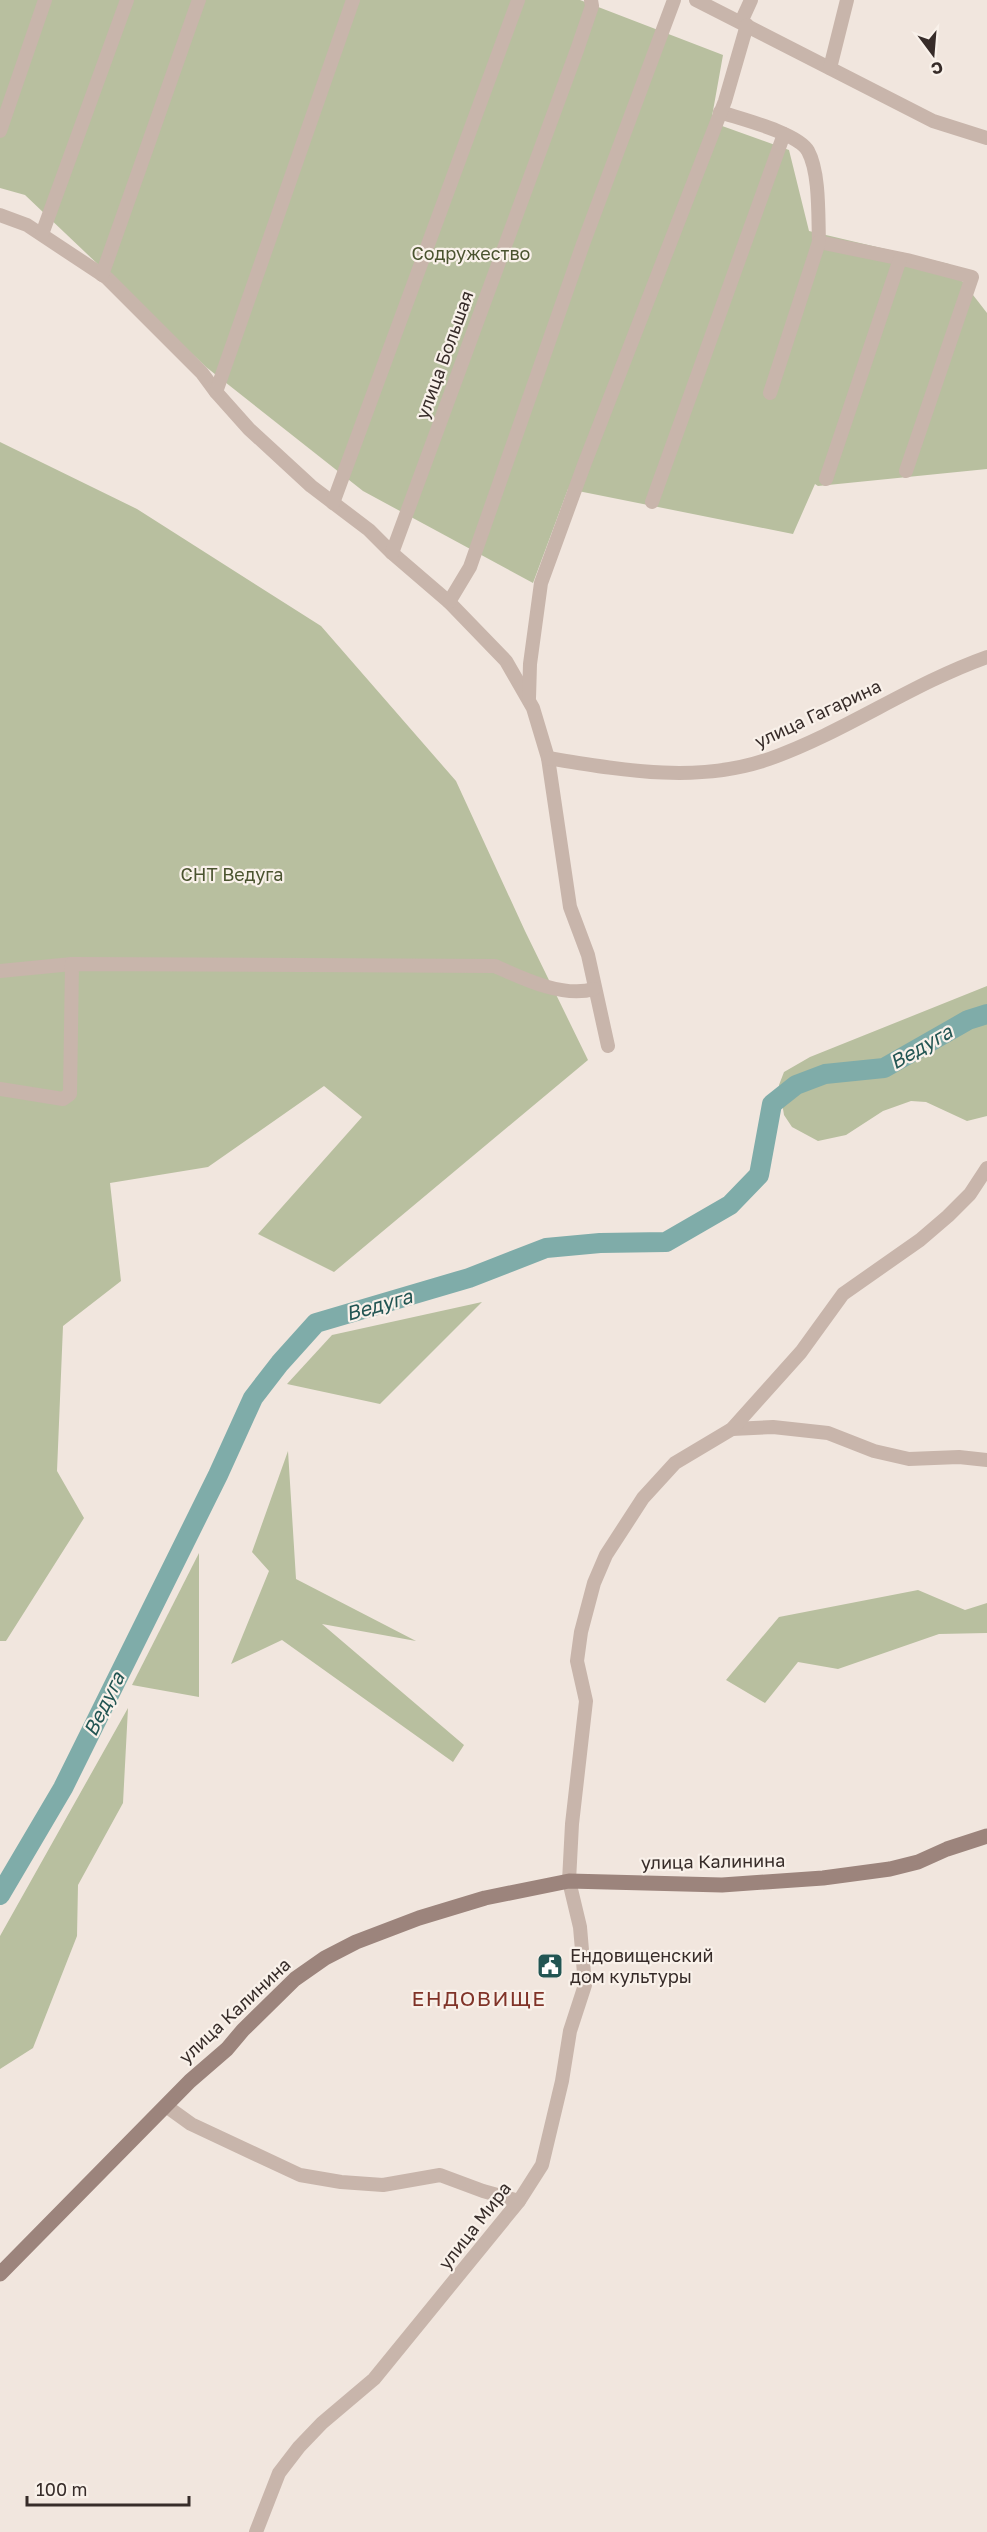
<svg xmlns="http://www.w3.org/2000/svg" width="987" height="2532" viewBox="0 0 987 2532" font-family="'Golos Text',sans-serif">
  <rect width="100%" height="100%" fill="#f1e6de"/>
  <g fill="#b8bf9f">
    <path d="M0,0H580L723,55L711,122L789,150L809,231L949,264L987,313V469L818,486L815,484L793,534L568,489L533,583L363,491L206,367L25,195L0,188Z"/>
    <path d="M0,442L137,509L321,626L456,781L525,931L588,1060L334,1272L258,1234L362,1117L324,1086L208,1167L110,1183L121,1281L63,1326L57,1471L84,1518L6,1641H0Z"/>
    <path d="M987,986V1116L967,1121L926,1102L911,1101L883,1111L846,1135L818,1141L792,1127L784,1115L779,1085L784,1072L810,1057Z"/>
    <path d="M482,1302L380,1404L287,1384L332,1335Z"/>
    <path d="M288,1451L296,1579L416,1641L322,1624L464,1745L453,1762L282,1640L231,1664L269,1571L252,1552Z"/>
    <path d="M199,1553V1697L132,1685Z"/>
    <path d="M918,1590L965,1610L987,1603V1633L939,1634L838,1669L798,1662L765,1703L726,1680L779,1617Z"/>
    <path d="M128,1708L123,1803L78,1885L77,1936L33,2048L0,2069V1936Z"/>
  </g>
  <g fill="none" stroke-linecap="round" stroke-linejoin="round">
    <path stroke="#7faca9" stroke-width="20" d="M0,1895L63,1788L218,1475L253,1398L280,1363L316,1323L469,1278L546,1248L600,1243L666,1242L730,1205L759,1175L772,1104L796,1085L825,1074L884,1068L968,1020L987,1014"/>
    <g stroke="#c8b5ab" stroke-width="14">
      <path d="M696,0L933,121L987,138"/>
      <path d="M741,22L751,0"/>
      <path d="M830,68L847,0"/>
      <path d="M720,112C741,119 798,133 808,151C820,173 818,217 819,242L907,260L972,277L906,471"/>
      <path d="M0,131L45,0"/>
      <path d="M0,215L27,225L107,278L202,373L216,392L249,429L311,486L369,530L392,553L449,602L506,661L533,708L548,758L570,907L588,955L608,1046"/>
      <path d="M42,234L127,0"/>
      <path d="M102,275L199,0"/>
      <path d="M216,392L353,0"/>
      <path d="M770,393L819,242"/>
      <path d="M826,479L900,259"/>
      <path d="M652,502L784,134"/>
      <path d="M333,503L518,0"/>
      <path d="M392,553L577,50L592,6L591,0"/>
      <path d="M449,602L470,567L583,244L674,0"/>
      <path d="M529,698L530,664L541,583L584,465L725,101L747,25"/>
      <path d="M548,758C621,770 698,784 769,759C845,732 911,684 987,657"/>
      <path d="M0,971L72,964"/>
      <path d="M0,1089L63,1099L70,1094L72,964L495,966C524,979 563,998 594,989"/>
      <path d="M732,1429L773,1427L828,1433L874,1451L909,1459L959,1457L987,1460"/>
      <path d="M166,2106L191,2124L300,2175L341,2182L383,2185L440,2175L483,2191L519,2201"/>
      <path d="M256,2532L279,2473L299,2447L322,2423L374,2379L519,2201L542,2165L562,2081L570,2031L585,1985L580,1927L569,1881L572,1824L586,1701L577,1661L581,1632L594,1583L606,1555L643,1498L675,1463L732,1429L801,1352L843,1294L920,1240L948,1216L970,1194L987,1168"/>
    </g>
    <path stroke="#9c847c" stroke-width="15" d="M0,2274L190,2081L227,2049L243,2030L295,1979L325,1958L356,1942L419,1918L485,1898L569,1881L722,1885L823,1878L890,1869L918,1862L947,1849L987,1836"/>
  </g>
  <defs>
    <g id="civic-square" transform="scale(1.35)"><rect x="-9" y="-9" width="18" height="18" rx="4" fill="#225553" stroke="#f9f1ea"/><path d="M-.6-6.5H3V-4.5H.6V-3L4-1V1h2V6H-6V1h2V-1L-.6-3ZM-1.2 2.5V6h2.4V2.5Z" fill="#fff"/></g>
  </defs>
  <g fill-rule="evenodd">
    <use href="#civic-square" x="550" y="1966"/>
  </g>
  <g text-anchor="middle" stroke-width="4.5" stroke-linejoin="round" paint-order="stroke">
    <g font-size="18" fill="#4a532f" stroke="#f9f1ea">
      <text x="471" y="260">Содружество</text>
      <text x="232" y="881">СНТ Ведуга</text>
    </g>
    <g font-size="18" fill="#372c29" stroke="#f9f1ea">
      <text transform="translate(445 355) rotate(-70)" y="6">улица Большая</text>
      <text transform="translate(818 714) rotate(-25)" y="6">улица Гагарина</text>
      <text transform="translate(713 1862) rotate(-1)" y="6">улица Калинина</text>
      <text transform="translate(235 2011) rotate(-43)" y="6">улица Калинина</text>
      <text transform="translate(475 2226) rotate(-52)" y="6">улица Мира</text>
    </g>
    <g font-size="18" fill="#372c29" stroke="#f9f1ea" text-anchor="start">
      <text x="570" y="1962">Ендовищенский<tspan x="570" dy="21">дом культуры</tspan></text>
    </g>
    <g font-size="20" font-style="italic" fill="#225553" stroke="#f9f1ea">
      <text transform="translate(921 1047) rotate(-30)" y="7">Ведуга</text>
      <text transform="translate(379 1305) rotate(-16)" y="7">Ведуга</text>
      <text transform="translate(104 1704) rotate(-64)" y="7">Ведуга</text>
    </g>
    <g font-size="21" letter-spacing="1.5" fill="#803328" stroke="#f9f1ea">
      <text x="479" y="2006">ЕНДОВИЩЕ</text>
    </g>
  </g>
  <g transform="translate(933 54) rotate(164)" stroke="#f9f1ea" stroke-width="4.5" paint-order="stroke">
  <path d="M0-4.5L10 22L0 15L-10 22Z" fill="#372c29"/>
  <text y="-9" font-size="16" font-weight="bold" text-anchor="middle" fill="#372c29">С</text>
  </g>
  <path d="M27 2496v9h162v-9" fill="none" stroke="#372c29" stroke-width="3"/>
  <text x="36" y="2496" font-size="18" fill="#372c29" stroke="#f9f1ea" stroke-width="4.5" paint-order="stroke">100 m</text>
</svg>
